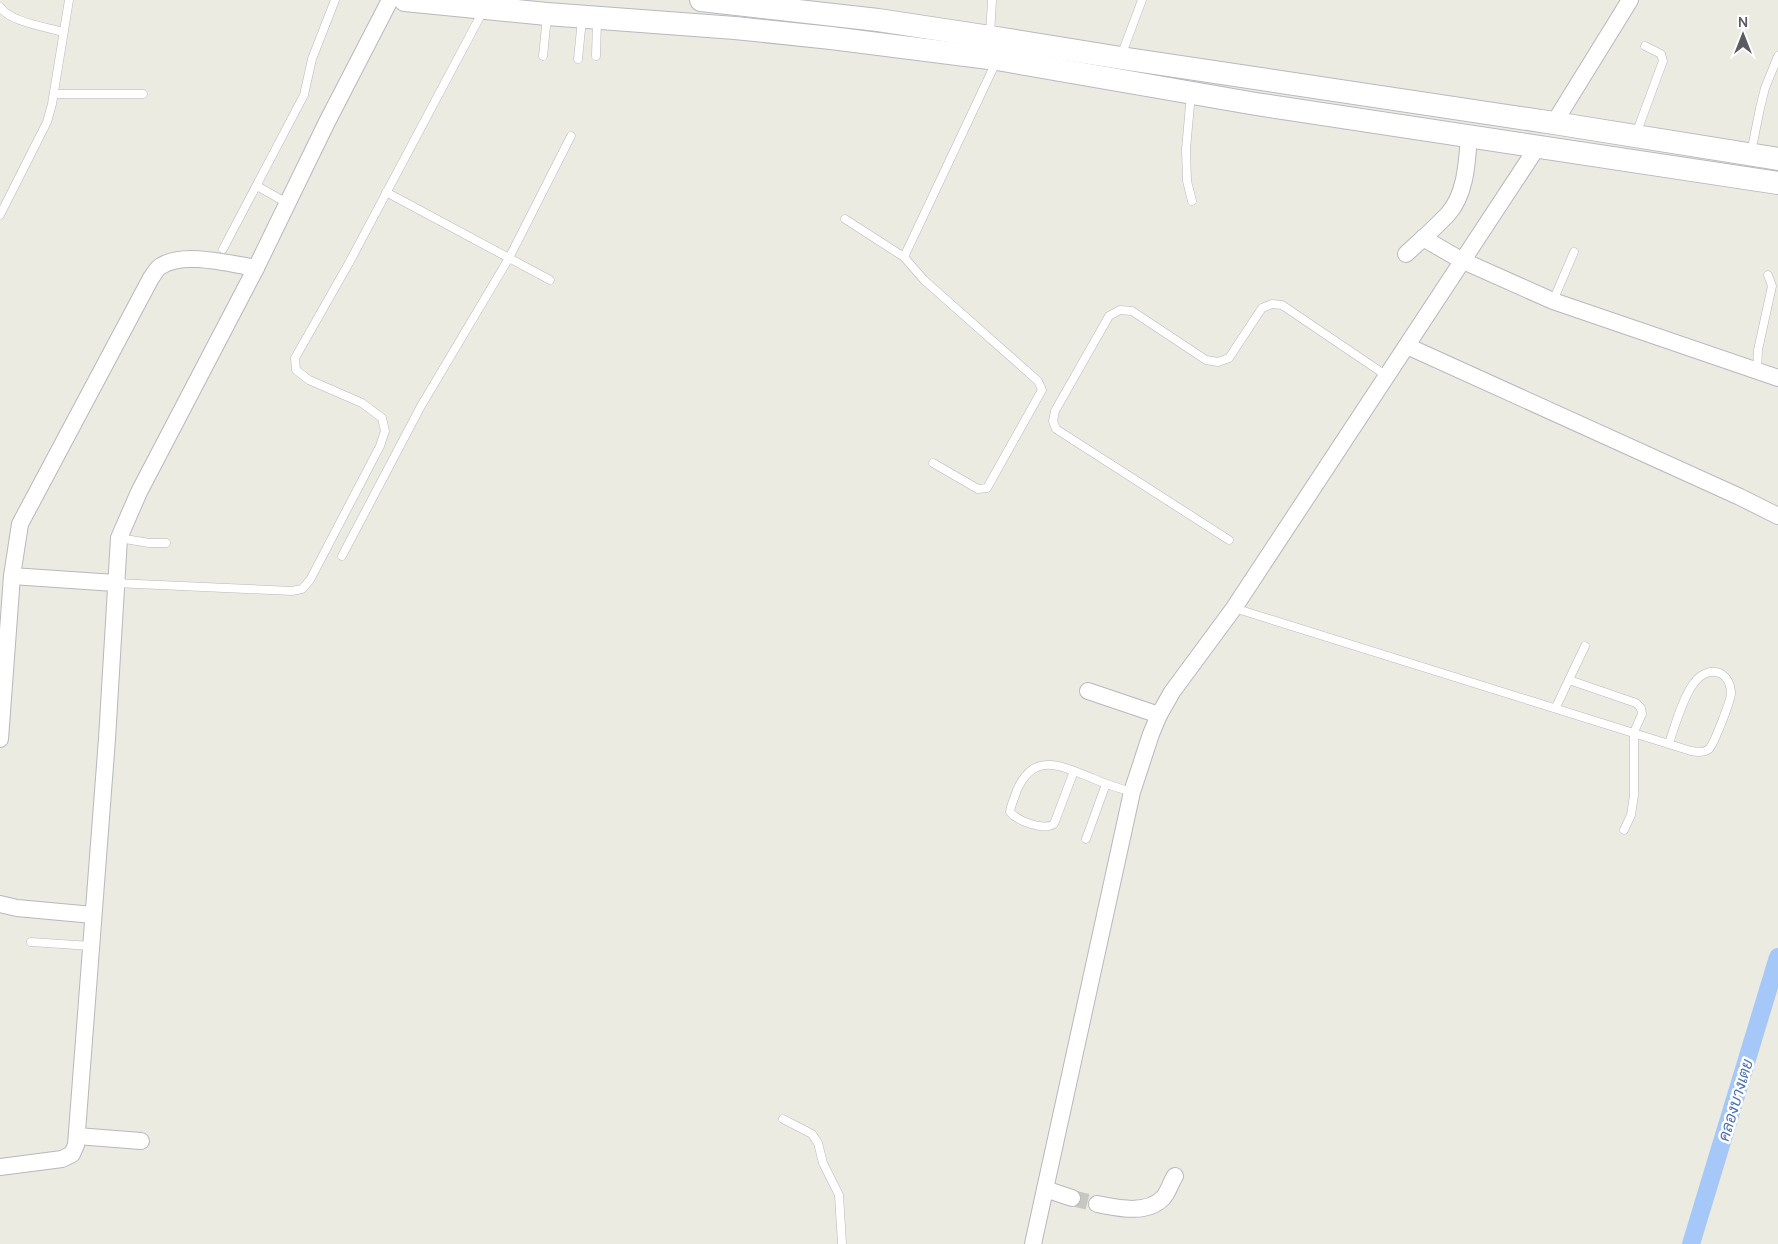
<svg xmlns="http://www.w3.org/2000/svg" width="1778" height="1244" viewBox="0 0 1778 1244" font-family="Manrope,Sarabun,sans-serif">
  <rect width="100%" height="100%" fill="#ebebe1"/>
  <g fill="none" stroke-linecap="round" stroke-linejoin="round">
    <path stroke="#a5c8f8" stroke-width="18" d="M1691,1244L1778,957"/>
    <path stroke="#c7c7c1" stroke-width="16" stroke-dasharray="16 8" stroke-linecap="butt" d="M1072,1198L1097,1204"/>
    <g stroke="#b7b8bd" stroke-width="9">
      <g id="service">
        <path d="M0,7C10,22 46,27 63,32"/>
        <path d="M990,35L992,0"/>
        <path d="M543,56L547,16"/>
        <path d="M596,56L597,21"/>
        <path d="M1121,56L1142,0"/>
        <path d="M578,59L582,19"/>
        <path d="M54,94H143"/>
        <path d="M1191,94L1186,149L1187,181L1192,201"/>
        <path d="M1636,134L1663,61L1661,54L1645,46"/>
        <path d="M1751,153L1760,108L1765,88L1778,56"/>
        <path d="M257,186L287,203"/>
        <path d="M386,192L550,280"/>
        <path d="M0,215L47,122L52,104L69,0"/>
        <path d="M845,219L904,257"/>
        <path d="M223,249L304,95L312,59L335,0"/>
        <path d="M1553,301L1574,252"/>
        <path d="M1757,371L1758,350L1772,286L1768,275"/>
        <path d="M933,463L978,489L987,488L1042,390L1038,381L924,280L904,257L997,60"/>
        <path d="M119,538L149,543H166"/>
        <path d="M1229,540L1056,429L1053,421L1055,411L1109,316L1120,310L1132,311L1206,360L1218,362L1229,358L1262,308L1272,304L1282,305L1387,376"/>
        <path d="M342,556L421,406L509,258L571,136"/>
        <path d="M115,583L292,591L302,589L310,580L380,446L385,431L382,418L362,403L309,380L296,370L295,358L349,263L483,11"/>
        <path d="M1234,608L1691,751C1697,752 1704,753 1709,749C1714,744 1732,698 1731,692C1729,669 1707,665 1694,683C1683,697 1675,726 1669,743"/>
        <path d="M1569,680L1636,703L1641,708L1642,714L1634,732V795L1631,815L1624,830"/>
        <path d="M1556,707L1585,646"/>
        <path d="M1074,771L1054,824C1043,831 1018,821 1010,812C1011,804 1015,797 1017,790C1034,751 1061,766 1092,778C1105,784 1118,788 1132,792"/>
        <path d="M1086,839L1106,784"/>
        <path d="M31,942L91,946"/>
        <path d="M783,1119L812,1134L818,1143L823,1163L839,1195L842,1244"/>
      </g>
    </g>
    <g stroke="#b7b8bd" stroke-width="18">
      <g id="minor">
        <path d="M1554,123L1630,0"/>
        <path d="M1423,238L1461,260L1553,301L1778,378"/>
        <path d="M1406,254C1420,241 1435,228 1448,214C1466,194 1467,162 1469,136"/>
        <path d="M1407,346L1740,497L1778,516"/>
        <path d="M115,583L12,576L20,524L151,278C154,274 157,268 161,266C184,251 230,264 256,268"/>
        <path d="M1088,691L1159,715"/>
        <path d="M0,739L12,576"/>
        <path d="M0,904L17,908L93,915"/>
        <path d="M77,1136L141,1141"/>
        <path d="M0,1167L62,1159L72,1154L76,1145L107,739L119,538L139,492L256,268L327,122L390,0"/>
        <path d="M1045,1189L1072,1198"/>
        <path d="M1097,1204C1118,1208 1146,1215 1163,1198C1168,1193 1171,1182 1175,1176"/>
        <path d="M1033,1244L1132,792L1151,734L1159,715L1172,692L1234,608L1538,146"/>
      </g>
    </g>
    <g stroke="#b7b9bf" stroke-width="24">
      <g id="secondary">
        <path d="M405,0L547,14L735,28L831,38L997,59L1256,104L1778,183"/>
        <path d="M701,0L878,20L990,37L1121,58L1554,123L1778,159"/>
      </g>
    </g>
    <use href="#service" stroke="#fff" stroke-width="8"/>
    <use href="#minor" stroke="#fff" stroke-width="16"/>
    <use href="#secondary" stroke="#fff" stroke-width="22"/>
  </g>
  <g text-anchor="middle" stroke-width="5" stroke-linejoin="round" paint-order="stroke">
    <g font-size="16" font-style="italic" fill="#4a71b8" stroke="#fff">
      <text transform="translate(1735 1100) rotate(-73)" y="6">คลองบางเตย</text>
    </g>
  </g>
  <g transform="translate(1743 35)" stroke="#ffffff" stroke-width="4" paint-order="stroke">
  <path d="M0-4L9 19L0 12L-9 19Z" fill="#5a5c61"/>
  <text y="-8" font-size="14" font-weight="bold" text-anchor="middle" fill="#5a5c61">N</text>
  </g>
</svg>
